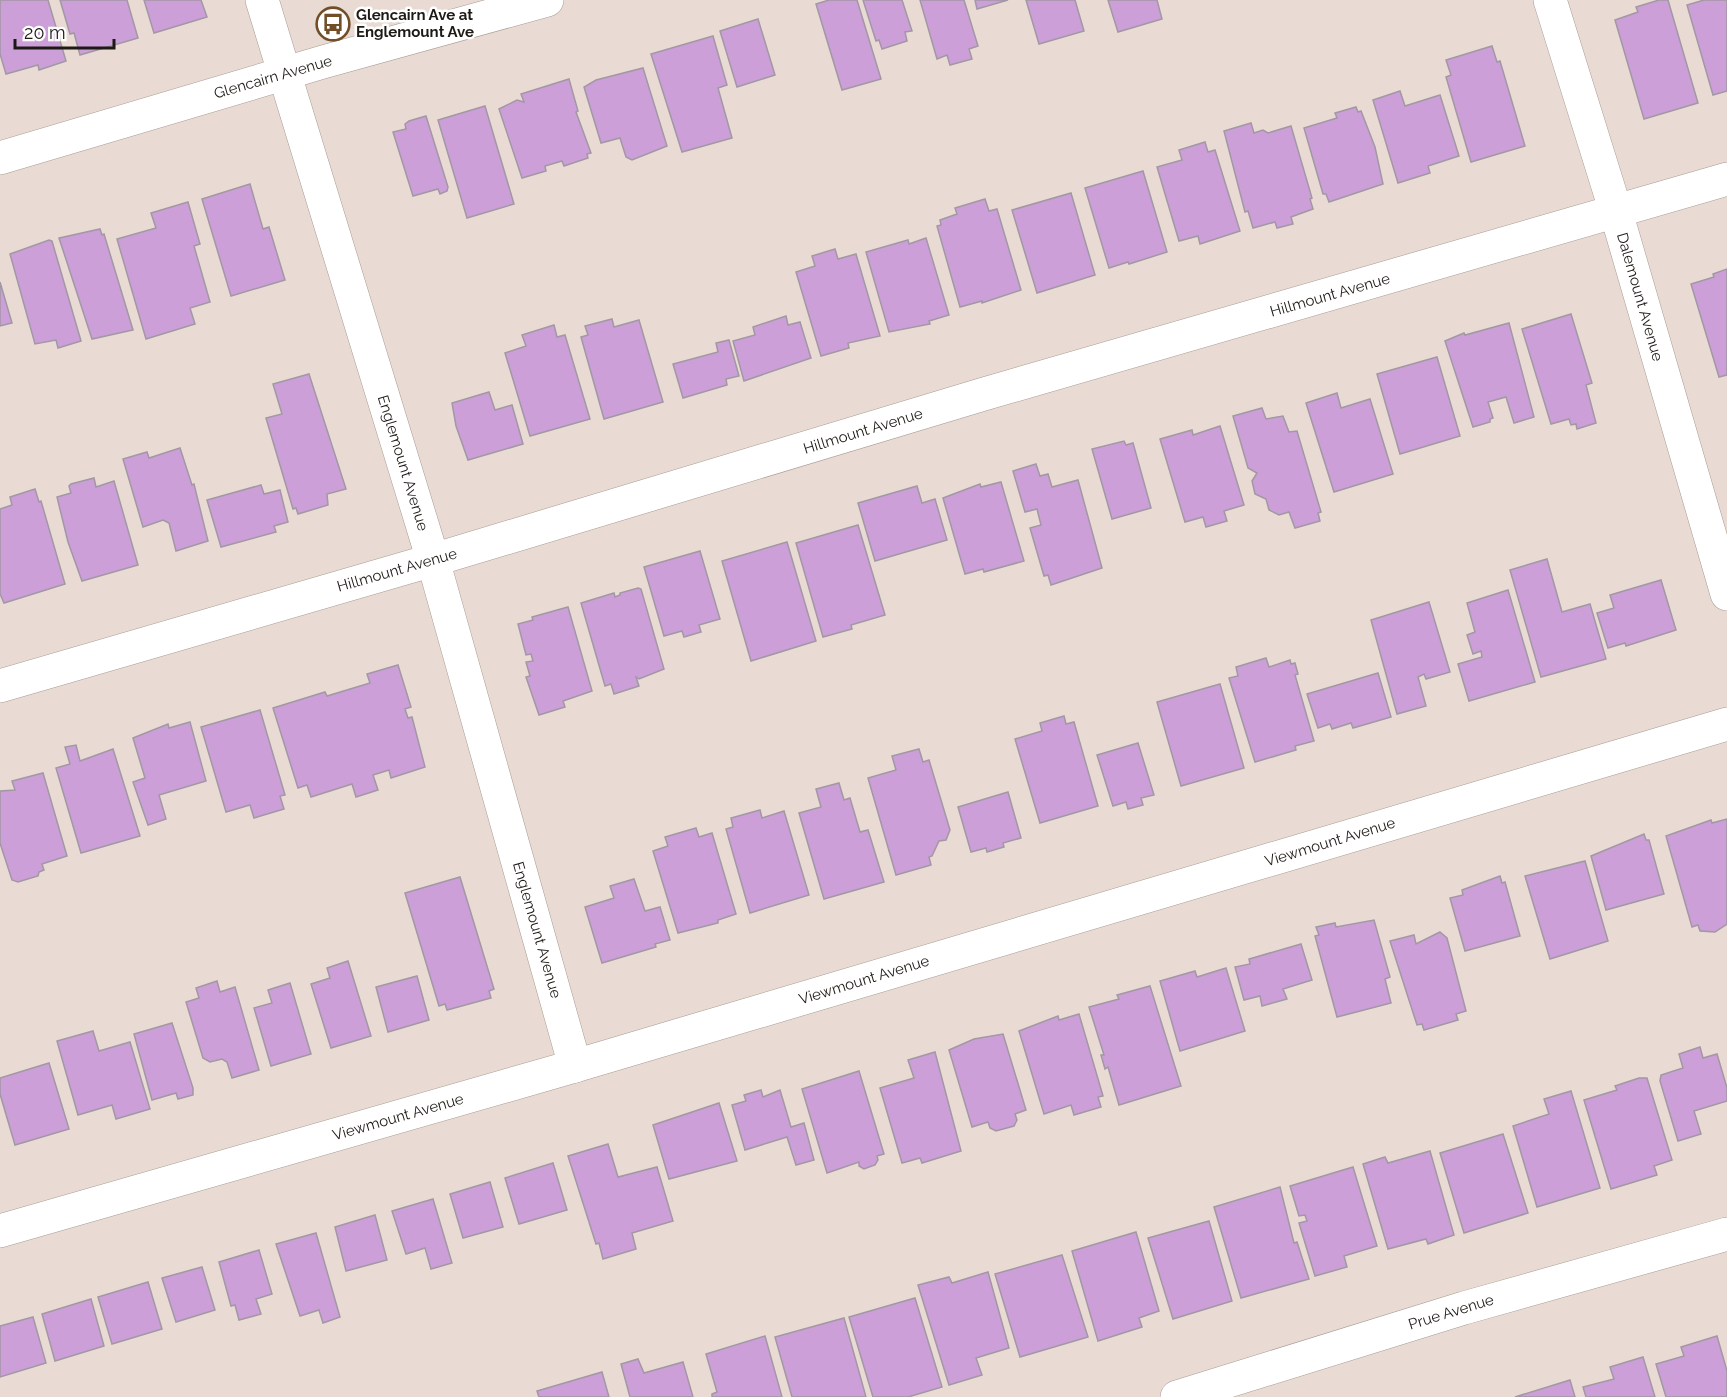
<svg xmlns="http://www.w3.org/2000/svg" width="1727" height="1397" viewBox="0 0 1727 1397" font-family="Raleway,sans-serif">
  <rect width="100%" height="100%" fill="#e9dbd3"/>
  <g fill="#cc9fd8" stroke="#a198a4" stroke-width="1.5">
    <path d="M0,0H48L66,61L39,70L38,65L6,74L0,54Z"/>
    <path d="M60,0H127L138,38L80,55L74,33L70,34Z"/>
    <path d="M144,0H201L207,17L154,33Z"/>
    <path d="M829,0H857L881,79L842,90L816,4Z"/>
    <path d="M863,0H902L912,31L905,32L907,41L882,49L879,40L876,41Z"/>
    <path d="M920,0H964L978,46L969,49L972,59L950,65L947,55L937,59Z"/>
    <path d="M975,0H1008L977,9Z"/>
    <path d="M1026,0H1075L1084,31L1039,44Z"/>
    <path d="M1108,0H1157L1162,19L1118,32Z"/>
    <path d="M1659,0H1668L1698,103L1644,119L1615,20L1638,12L1636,7Z"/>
    <path d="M1704,0H1727V91L1713,95L1687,5Z"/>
    <path d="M758,19L775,75L737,87L720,31Z"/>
    <path d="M713,36L727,85L718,88L732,138L682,152L651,54Z"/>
    <path d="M1492,46L1497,62L1500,61L1525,146L1471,162L1446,77L1451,75L1446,60Z"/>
    <path d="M643,68L667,146L632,160L626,157L620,138L601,143L584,87L596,80Z"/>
    <path d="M569,79L578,111L576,112L591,153L587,154L588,158L564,166L562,161L545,166L546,171L522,178L499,109L517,100L524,102L521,94Z"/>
    <path d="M1400,91L1405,106L1440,95L1459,156L1428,166L1430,173L1398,183L1373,100Z"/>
    <path d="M485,106L514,204L467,218L438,120Z"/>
    <path d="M1356,107L1358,112L1361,111L1375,147L1383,184L1329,202L1326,194H1323L1304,128L1337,118L1335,113Z"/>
    <path d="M426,116L448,187L447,191L440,194L438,189L413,196L393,132L406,129L405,124L409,121Z"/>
    <path d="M1251,123L1254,133L1263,130L1268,133L1291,126L1312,198L1310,199L1313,209L1291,217L1293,224L1277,228L1275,222L1253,228L1248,211L1245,212L1224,131Z"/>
    <path d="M1205,142L1208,152L1215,150L1240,231L1200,244L1198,236L1179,241L1157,167L1182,160L1179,150Z"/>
    <path d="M1143,171L1167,252L1129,264L1128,262L1109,268L1085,188Z"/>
    <path d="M250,184L263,229L269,227L285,280L231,296L202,199Z"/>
    <path d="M1071,193L1095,275L1037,293L1012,210Z"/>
    <path d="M985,199L989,211L997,209L1021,290L982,303V301L960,307L937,226L941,225L940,220L957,214L955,208Z"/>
    <path d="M188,202L200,244L194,246L210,302L190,308L195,324L146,339L117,239L156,228L151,213Z"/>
    <path d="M100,229L102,235L104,234L133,330L92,339L59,238Z"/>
    <path d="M926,238L949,315L929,321L930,324L889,332L866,252L908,240L909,244Z"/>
    <path d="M49,240L52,241L81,341L58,348L56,340L35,344L10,254Z"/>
    <path d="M835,249L838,259L856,254L880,336L848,343L849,348L821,356L796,272L815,266L812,256Z"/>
    <path d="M1727,269V375L1719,377L1691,284L1714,277L1713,274Z"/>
    <path d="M0,282L12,323L0,326Z"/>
    <path d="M1571,314L1592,383L1586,385L1596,423L1577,429L1576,424L1571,425L1569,419L1551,424L1522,329Z"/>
    <path d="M786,316L788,325L800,322L811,358L744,381L733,341L755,335L753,327Z"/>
    <path d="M612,319L614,327L639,320L663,402L604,419L581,337L588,335L585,326Z"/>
    <path d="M1509,323L1534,417L1514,423L1506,397L1488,402L1493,418L1490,419V422L1473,427L1445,341L1464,333L1465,335Z"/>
    <path d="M554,325L557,337L565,335L590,419L530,436L505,353L526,346L522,335Z"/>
    <path d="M729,340L739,376L726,379L727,385L683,398L673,364L718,352L716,343Z"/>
    <path d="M1437,357L1460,436L1400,454L1377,374Z"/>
    <path d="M309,374L346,489L327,494L328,505L298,514L296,508L293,509L266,418L282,414L273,384Z"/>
    <path d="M489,392L495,410L512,405L523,444L468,460L456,426L452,403Z"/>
    <path d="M1337,393L1341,408L1370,399L1393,474L1334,492L1306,403Z"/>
    <path d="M1262,408L1266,419L1283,416L1289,432L1297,431L1321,512L1318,513L1320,521L1295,528L1289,512L1279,515L1269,510L1266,499L1255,494L1252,481L1257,473L1248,468L1233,416Z"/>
    <path d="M1220,426L1244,505L1224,511L1227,521L1206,527L1203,517L1185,522L1160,439L1192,430L1193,435Z"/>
    <path d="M1124,441L1126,445L1133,443L1151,508L1112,519L1092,449Z"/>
    <path d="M180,448L192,485L194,484L208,541L176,551L169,523L163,520L143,527L123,459L147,452L149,458Z"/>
    <path d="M1036,464L1040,476L1048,474L1052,487L1078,480L1102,568L1051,585L1048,575L1044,576L1030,528L1041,525L1037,509L1025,512L1013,471Z"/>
    <path d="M94,478L96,487L114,481L138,565L82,581L68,542L57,497L71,493L69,486L71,484Z"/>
    <path d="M1001,482L1024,561L984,572L983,569L965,574L943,498L980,484L981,487Z"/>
    <path d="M261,485L264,494L280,490L288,522L274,526L276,532L221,547L207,500Z"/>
    <path d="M917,486L922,503L935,499L947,540L875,561L858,503Z"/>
    <path d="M35,489L39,502L41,501L65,584L4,603L0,594V509L12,505L10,497Z"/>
    <path d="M858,525L885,615L851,625L852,629L823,637L796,543Z"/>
    <path d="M787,542L816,641L751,661L722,561Z"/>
    <path d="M700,551L720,619L699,625L701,632L684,637L682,631L664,636L644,567Z"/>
    <path d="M1547,559L1562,612L1590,604L1606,659L1541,677L1510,570Z"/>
    <path d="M1661,580L1676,630L1626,646L1625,643L1608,648L1597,613L1614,608L1610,595Z"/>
    <path d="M638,588L641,589L664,669L639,679L636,677L639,686L614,694L611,684L605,686L581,603L614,593L615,597L620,595V593Z"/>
    <path d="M1508,590L1535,682L1469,701L1458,664L1482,657L1481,651L1473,654L1467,635L1475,632L1467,603Z"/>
    <path d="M1429,602L1450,672L1426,679L1424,674L1418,677L1426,706L1397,714L1371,620Z"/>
    <path d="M568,607L592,691L563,701L565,707L539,715L526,677L530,676L526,662L533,661L531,654L526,655L518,624L533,620L532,617Z"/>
    <path d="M1266,658L1269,667L1290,660L1291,664L1295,663L1298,674L1295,675L1314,741L1295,746L1296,750L1255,762L1229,678L1238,676L1236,667Z"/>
    <path d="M398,665L411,707L405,709L408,718L412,717L425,767L391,778L389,770L373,775L378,790L356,797L352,784L311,797L307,785L298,788L273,708L325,692L327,696L370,683L367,674Z"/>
    <path d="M1378,673L1391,717L1353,728L1351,723L1332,729L1330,724L1318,728L1307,694Z"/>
    <path d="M1220,684L1244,768L1181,786L1157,702Z"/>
    <path d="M260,710L285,795L280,796L284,809L254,818L250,805L226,812L201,727Z"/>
    <path d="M1064,716L1066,724L1074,722L1098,806L1040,823L1015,739L1042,731L1040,723Z"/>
    <path d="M190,722L206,781L159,795L166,819L148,825L133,782L145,778L133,738L168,724L169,728Z"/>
    <path d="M1138,743L1154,795L1141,798L1143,805L1128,809L1126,802L1113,806L1097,755Z"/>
    <path d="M76,745L80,761L113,749L140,836L81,853L56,768L70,764L65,747Z"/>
    <path d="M919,749L923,762L929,760L950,830L946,840L939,841L932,856L929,857L931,865L896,875L868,778L896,770L892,756Z"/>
    <path d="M43,773L67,856L42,864L44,870L39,872L38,876L18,882L12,880L0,843V791L15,790L12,781Z"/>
    <path d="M839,783L844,800L850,798L860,832L868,830L884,882L824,899L799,813L821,807L816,789Z"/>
    <path d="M1008,792L1021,838L1003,843L1004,847L987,852L986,848L971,852L958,807Z"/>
    <path d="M760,810L762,818L784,811L809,895L750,913L726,829L733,827L731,818Z"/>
    <path d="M1727,819V924L1715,932L1700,931L1698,925L1692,927L1666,836L1711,820L1712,823Z"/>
    <path d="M696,828L699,837L712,833L736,914L718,920V923L678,933L653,851L668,846L665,837Z"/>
    <path d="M1644,834L1646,840H1649L1664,894L1606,910L1591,856Z"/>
    <path d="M1585,861L1608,941L1550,959L1525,876Z"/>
    <path d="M1500,876L1502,883L1505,882L1520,936L1465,951L1450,898L1463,895L1462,890Z"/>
    <path d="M460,877L494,989L489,991L491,998L447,1010L445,1004L439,1006L405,893Z"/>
    <path d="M634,879L645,911L660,907L670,940L655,944L656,947L602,963L585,907L614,898L610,886Z"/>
    <path d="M1374,920L1390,977L1385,979L1391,1003L1337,1017L1315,936L1319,935L1316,927L1335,923L1336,927Z"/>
    <path d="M1440,932L1447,938L1466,1011L1456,1014L1458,1020L1424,1030L1422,1024L1417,1025L1390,941L1414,935L1416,944Z"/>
    <path d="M1301,944L1312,980L1283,989L1287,999L1262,1006L1260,996L1244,1000L1235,967L1250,964L1249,959Z"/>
    <path d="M348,961L371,1036L331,1048L311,984L330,978L327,968Z"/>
    <path d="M1226,968L1245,1031L1180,1051L1160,981L1195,971L1197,977Z"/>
    <path d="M417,976L429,1020L388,1032L376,987Z"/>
    <path d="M217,981L220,992L235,987L259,1070L232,1078L227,1062L222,1059L210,1062L203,1058L186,1002L199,998L196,988Z"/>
    <path d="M290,983L311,1054L271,1066L254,1008L272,1003L268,990Z"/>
    <path d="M1150,986L1181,1086L1119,1105L1108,1067L1105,1069L1101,1055H1104L1089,1007L1119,999L1117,995Z"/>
    <path d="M1079,1014L1103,1096L1098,1097L1101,1107L1074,1115L1071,1105L1044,1114L1019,1031L1058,1016L1059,1020Z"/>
    <path d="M172,1023L193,1088V1095L178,1099L176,1093L152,1100L134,1034Z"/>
    <path d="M93,1031L99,1051L130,1042L150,1109L116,1119L112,1105L78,1115L57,1041Z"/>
    <path d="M1003,1034L1026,1110L1015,1114L1017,1120L1014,1126L996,1131L990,1128L988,1122L972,1127L949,1050L974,1039Z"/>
    <path d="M1700,1047L1703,1058L1717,1054L1727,1088V1101L1694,1111L1701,1134L1678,1141L1660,1081L1661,1075L1683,1068L1679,1054Z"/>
    <path d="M935,1052L961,1151L922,1163L920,1158L902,1163L880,1088L914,1078L908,1060Z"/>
    <path d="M49,1063L69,1129L15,1145L0,1094V1078Z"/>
    <path d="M859,1071L884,1154L877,1156L878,1160L875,1165L864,1169L859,1166V1162L827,1173L802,1089Z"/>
    <path d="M1639,1078H1647L1672,1160L1654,1166L1657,1175L1611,1189L1584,1100L1617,1090L1615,1086Z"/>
    <path d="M761,1090L763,1097L780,1090L791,1127L804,1123L814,1160L796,1165L787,1137L745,1150L732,1105L746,1101L744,1095Z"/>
    <path d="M1571,1091L1600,1188L1537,1207L1513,1126L1549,1114L1544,1099Z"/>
    <path d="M719,1103L737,1161L669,1179L653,1125Z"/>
    <path d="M1503,1134L1528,1213L1464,1233L1440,1153Z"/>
    <path d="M608,1144L618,1177L657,1167L673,1221L632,1233L636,1249L603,1259L599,1243L596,1244L568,1156Z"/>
    <path d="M1430,1151L1454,1235L1428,1244L1426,1239L1388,1249L1363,1164L1385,1157L1388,1163Z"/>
    <path d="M553,1163L567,1210L519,1224L505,1178Z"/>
    <path d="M1353,1167L1377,1246L1344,1256L1347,1267L1315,1276L1299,1223L1307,1221L1305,1215L1299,1216L1290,1186Z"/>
    <path d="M490,1182L503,1227L463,1238L450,1194Z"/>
    <path d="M1280,1187L1294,1243L1297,1242L1309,1279L1241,1298L1214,1207Z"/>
    <path d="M433,1199L452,1263L431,1269L425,1248L406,1254L392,1211Z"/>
    <path d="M375,1215L387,1260L346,1271L335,1227Z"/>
    <path d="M1209,1221L1232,1301L1173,1319L1148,1238Z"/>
    <path d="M1136,1232L1159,1311L1139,1318L1142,1327L1098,1341L1072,1251Z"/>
    <path d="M316,1233L340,1317L323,1323L319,1310L300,1316L276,1244Z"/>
    <path d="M259,1250L272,1294L256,1299L261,1314L239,1320L235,1305L231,1306L219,1262Z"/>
    <path d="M1062,1255L1088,1337L1020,1357L995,1274Z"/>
    <path d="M202,1267L215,1310L176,1322L162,1278Z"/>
    <path d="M988,1272L1009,1348L976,1358L982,1375L949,1385L918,1285L949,1277L952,1283Z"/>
    <path d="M148,1282L162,1329L112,1344L98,1297Z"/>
    <path d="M915,1298L942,1387L908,1397H873L849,1317Z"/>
    <path d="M91,1299L104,1346L55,1361L42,1314Z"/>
    <path d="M33,1317L46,1363L0,1377V1326Z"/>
    <path d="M844,1318L866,1397H792L775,1337Z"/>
    <path d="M765,1336L782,1397H712V1394L717,1392L706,1354Z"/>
    <path d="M1717,1336L1727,1371V1397H1666L1656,1364L1684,1356L1681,1347Z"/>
    <path d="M1643,1357L1655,1397H1586L1583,1387L1614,1379L1610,1367Z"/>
    <path d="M638,1359L644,1373L683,1362L693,1397H630L621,1364Z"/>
    <path d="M602,1372L609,1397H539L537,1391Z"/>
    <path d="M1570,1380L1575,1397H1515Z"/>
  </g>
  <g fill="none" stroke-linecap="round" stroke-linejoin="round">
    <g stroke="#a89b93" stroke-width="34">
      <g id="minor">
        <path d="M262,0L433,560L575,1066"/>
        <path d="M1550,0L1616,212L1727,594"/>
        <path d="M0,686L433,560L984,394L1727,179"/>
        <path d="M0,1231L575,1066L1727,724"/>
        <path d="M1177,1397L1464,1308L1727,1234"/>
      </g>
    </g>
    <g stroke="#a89b93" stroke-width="34">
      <path id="tertiary" d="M0,158L323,62L547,0"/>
    </g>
    <use href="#minor" stroke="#fff" stroke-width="33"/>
    <use href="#tertiary" stroke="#fff" stroke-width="33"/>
  </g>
  <defs>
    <g id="bus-ring" transform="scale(1.725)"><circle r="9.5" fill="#fff" stroke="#724e28" stroke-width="1.5"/><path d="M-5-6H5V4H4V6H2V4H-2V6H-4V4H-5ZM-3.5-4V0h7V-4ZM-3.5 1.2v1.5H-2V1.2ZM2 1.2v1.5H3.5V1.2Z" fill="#724e28"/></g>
  </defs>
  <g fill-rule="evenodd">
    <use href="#bus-ring" x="333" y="24"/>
  </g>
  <g text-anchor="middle" stroke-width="5" stroke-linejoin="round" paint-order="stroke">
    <g font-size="15" font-weight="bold" fill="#1d1915" stroke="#fff" text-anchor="start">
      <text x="356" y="20">Glencairn Ave at<tspan x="356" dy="17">Englemount Ave</tspan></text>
    </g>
    <g font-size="15" fill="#1d1915" stroke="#fff">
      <text transform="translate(273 77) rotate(-16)" y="5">Glencairn Avenue</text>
      <text transform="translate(1330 295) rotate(-16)" y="5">Hillmount Avenue</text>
      <text transform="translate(1640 297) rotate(74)" y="5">Dalemount Avenue</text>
      <text transform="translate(863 431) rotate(-17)" y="5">Hillmount Avenue</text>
      <text transform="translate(403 463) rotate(73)" y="5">Englemount Avenue</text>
      <text transform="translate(397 570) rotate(-16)" y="5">Hillmount Avenue</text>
      <text transform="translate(1330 842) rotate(-17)" y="5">Viewmount Avenue</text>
      <text transform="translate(537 930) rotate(74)" y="5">Englemount Avenue</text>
      <text transform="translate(864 980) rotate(-17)" y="5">Viewmount Avenue</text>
      <text transform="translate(398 1117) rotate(-16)" y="5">Viewmount Avenue</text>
      <text transform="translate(1451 1312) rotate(-17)" y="5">Prue Avenue</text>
    </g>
  </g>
  <path d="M15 39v9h99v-9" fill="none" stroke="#1d1915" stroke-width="3"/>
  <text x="24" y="39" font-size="18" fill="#1d1915" stroke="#ffffff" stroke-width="4.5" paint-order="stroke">20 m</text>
</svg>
